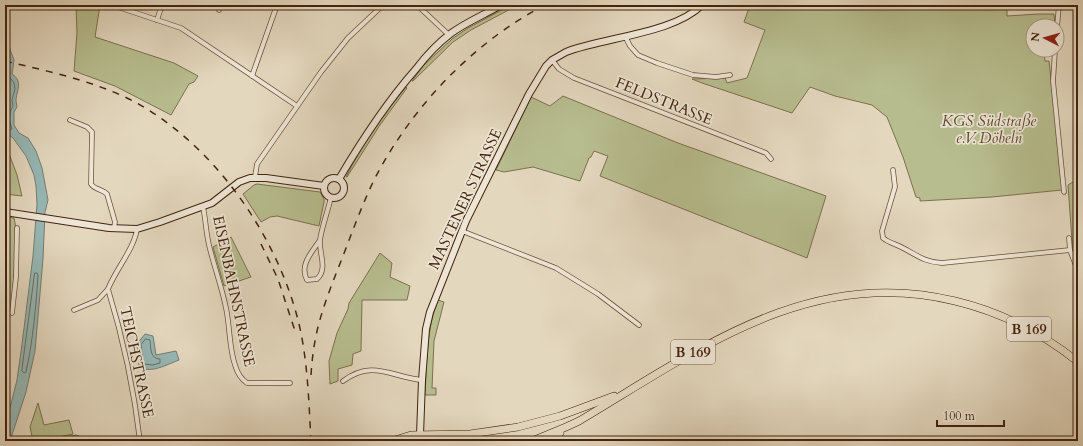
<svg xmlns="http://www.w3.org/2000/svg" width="1083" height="446" viewBox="0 0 1083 446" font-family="Cardo,serif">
  <rect width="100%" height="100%" fill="#e3d7be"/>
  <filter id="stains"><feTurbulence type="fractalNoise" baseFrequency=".005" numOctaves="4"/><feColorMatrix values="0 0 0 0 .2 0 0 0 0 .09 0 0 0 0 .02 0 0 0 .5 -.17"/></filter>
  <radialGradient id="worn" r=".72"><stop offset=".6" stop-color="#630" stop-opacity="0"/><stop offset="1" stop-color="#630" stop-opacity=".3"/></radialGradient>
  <g fill="#b7bd8f" stroke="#7d704e">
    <path d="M76,5H100L95,37L174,63L198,76L194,82L189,84L171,115L115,86L74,71L77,33Z"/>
    <path d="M511,5H518L471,30L453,42L413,81H412L423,66L452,39L468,28Z"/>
    <path d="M750,5H1007V16L1038,14H1054L1055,26H1033V50H1044L1045,61H1049L1058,140L1062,190L992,197L920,201V198L916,197L903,157L887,117L872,105L835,96L810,87L792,113L702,83L692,79L725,78L727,83L747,78L765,30L744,22Z"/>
    <path d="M406,87L407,88L380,125L347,177H346C362,144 383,115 406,87Z"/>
    <path d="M563,96L678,143L826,196L807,258L600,176L608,156L594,151L591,157L589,158L580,181L533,167L504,172L496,170L531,97L550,106Z"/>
    <path d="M5,143L17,175L22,196L5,194Z"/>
    <path d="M1078,179V255L1073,254L1068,185Z"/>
    <path d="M257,184L320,192L324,199V202L319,226L277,216L270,217L261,222L243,194L254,185Z"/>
    <path d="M5,217L14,218C17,229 16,240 15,252C15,283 10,313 5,343Z"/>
    <path d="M231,237L251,277L224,286L213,247Z"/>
    <path d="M380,253L392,263L390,277L410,286L407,300H362L361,351L353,354L352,365L338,369V381L330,384L329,361L337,333L348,309L349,303Z"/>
    <path d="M438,300L444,302L434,341L432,388H436V395H425C427,362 426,330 438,300Z"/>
    <path d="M38,403L44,425L69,420L73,434L49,439V440L76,435L79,436L82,441H33L30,427Z"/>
  </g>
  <g fill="#96b8b6" stroke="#757d72">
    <path d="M5,36L14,60L12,74C24,82 16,91 16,101C16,103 17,105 17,107L14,112V125L19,133L28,138L36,151L42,168L48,200L45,212L43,259L35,351L26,392L10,441H5V422L11,404L17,380L21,352L33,256L37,204L36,186L34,175L26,156L13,138L5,132V126L7,127L5,125Z"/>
    <path d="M145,334L153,336L156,355L176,351L179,360C168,364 149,375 139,366L137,344Z"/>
  </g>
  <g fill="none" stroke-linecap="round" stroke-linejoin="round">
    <g stroke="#6c6e62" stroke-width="1">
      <path d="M5,49L10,61L8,75L14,83L15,89L12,100L13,106L10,112L9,119L12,129L10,130H5"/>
      <path d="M35,273H37L38,275C36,307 33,340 26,372L24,373L22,371Z"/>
      <path d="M146,339L150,340C151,349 150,359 160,359V363L153,365L143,364L141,345Z"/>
    </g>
    <g stroke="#6b5139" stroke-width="5.5">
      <g id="minor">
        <path d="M112,5L181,28L297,106"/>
        <path d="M417,5L449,35"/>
        <path d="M219,10V5"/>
        <path d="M157,20L162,5"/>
        <path d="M1057,27L1059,5"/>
        <path d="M625,36L630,46L638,55L657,63L693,75L716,77L730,75"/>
        <path d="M1055,50L1053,81L1064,192"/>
        <path d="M552,60L559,69L574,78L766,153L771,159"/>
        <path d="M252,76L277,5"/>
        <path d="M70,120L87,127L92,132L91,184C95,190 102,189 107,194L115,222L114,228"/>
        <path d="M893,170L895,187L882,231L883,238C889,243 896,244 903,248C918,256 925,262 942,263L1070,250"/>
        <path d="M255,177L257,164L321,72L348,38L383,5"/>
        <path d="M203,207C206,221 206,235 210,249C215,269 222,288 226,308C230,327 229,347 235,365C237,372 241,379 247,383H290"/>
        <path d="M137,229C134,249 116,269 108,289C123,338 134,390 140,441"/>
        <path d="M462,231L556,268L598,294L639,325"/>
        <path d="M1069,238L1070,250L1078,271"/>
        <path d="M320,240C312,252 299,265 307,280L317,279C328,269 319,254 320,240C322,226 328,211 331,197"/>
        <path d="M74,310L98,300L108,289"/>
        <path d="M12,313L16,277L17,228"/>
        <path d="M343,381C373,359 391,377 422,380"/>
      </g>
    </g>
    <g stroke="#43240d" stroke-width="8">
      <g id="secondary">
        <circle cx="334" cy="188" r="10"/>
        <path d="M339,179C362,140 386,103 416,69C426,56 437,44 450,34C466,22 484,15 501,5"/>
        <path d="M5,212L109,228L137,229L160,222L212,203L239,182L250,178H266L324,186"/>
        <path d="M420,435L422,380L426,329L430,312L436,297L466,221L529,94L546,66L552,60L566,52C604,37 673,34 702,5"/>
      </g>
    </g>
    <g stroke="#43240d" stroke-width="8">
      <g id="primary">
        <path d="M392,441L411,435L470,434L518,427L560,416L614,396"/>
        <path d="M532,441L566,427L579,421C697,351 809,265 955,301C1001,312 1042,333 1078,362"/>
        <path d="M549,441L560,433"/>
      </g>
    </g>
    <use href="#minor" stroke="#ede5d5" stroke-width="4"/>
    <use href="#secondary" stroke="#ede5d5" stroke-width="6"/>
    <use href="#primary" stroke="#e3d7be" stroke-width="7"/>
    <g stroke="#43240d" stroke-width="1.5" stroke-dasharray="7 7" stroke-linecap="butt">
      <path d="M5,61C47,71 90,80 129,99C214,142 282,241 301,333C308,369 309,405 311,441"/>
      <path d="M261,244L278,279L295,331"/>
      <path d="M311,375C312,359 314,343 318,327C324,303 334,279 343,256C353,230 362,205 374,180C411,108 472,43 545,5"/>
    </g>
  </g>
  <g text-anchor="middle" stroke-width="3.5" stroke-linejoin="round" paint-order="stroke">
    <g fill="#ede5d5" stroke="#765e49" stroke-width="1">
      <rect x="1007" y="317" width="44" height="24" rx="3"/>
      <rect x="671" y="340" width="44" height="24" rx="3"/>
    </g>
    <g font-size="14" font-weight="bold" fill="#43240d">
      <text x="1029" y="334">B 169</text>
      <text x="693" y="357">B 169</text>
    </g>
    <g font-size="15" fill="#43240d" stroke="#ede5d5">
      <text transform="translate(664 101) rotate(22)" y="5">FELDSTRASSE</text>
      <text transform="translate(465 199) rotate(-65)" y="5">MASTENER STRASSE</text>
      <text transform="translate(234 291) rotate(78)" y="5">EISENBAHNSTRASSE</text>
      <text transform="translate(137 362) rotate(78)" y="5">TEICHSTRASSE</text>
    </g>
    <g font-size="15" font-style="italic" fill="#604a2e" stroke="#ede5d5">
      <text x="989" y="126">KGS Südstraße<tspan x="989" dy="17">e.V. Döbeln</tspan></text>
    </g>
  </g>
  <rect width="1083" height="446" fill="none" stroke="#e3d7be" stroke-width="20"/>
  <rect x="6" y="6" width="1071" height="434" fill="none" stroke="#43240d" stroke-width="2"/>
  <rect x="10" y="10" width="1063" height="426" fill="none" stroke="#43240d"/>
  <g transform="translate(1045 38) rotate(276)"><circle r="19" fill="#ede5d5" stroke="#a99885"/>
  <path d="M0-3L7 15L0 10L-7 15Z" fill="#8f2418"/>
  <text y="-6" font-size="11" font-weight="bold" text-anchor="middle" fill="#43240d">N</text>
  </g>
  <path d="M937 420v6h67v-6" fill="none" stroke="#43240d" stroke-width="2"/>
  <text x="943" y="420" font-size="12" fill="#43240d" stroke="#ede5d5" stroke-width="3" paint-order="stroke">100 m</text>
  <rect width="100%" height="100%" filter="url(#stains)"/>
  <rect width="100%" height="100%" fill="url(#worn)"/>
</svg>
